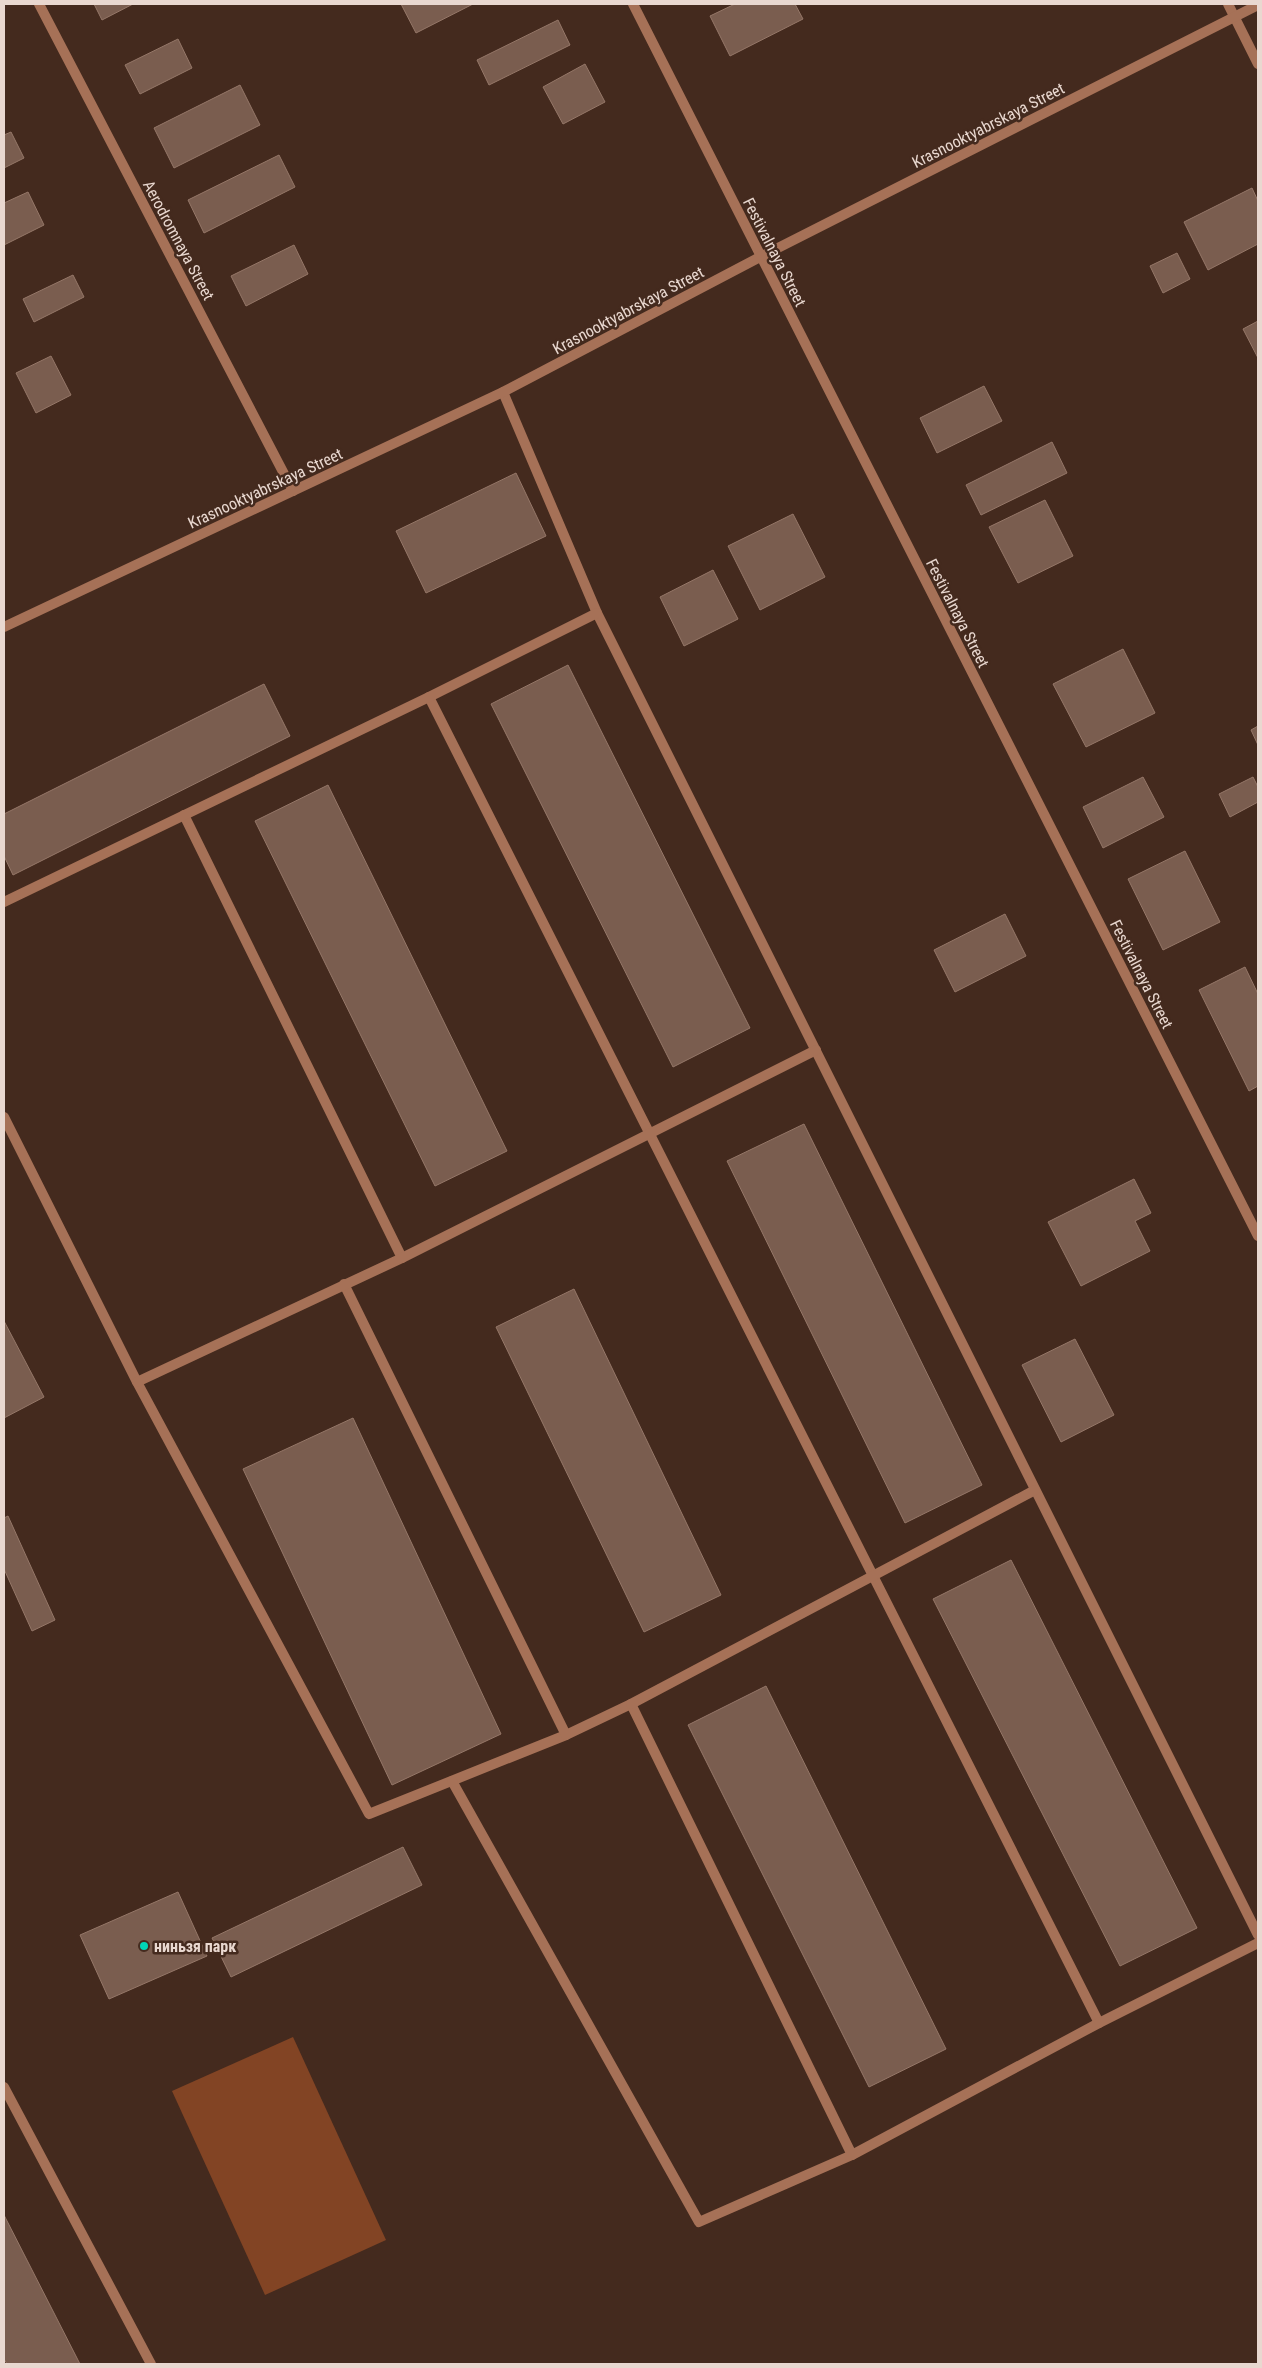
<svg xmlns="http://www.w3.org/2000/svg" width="1262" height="2368" viewBox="0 0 1262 2368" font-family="'Roboto Condensed',sans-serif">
  <rect width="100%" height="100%" fill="#442a1e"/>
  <path fill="#824424" d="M293,2037L386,2240L265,2295L172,2091Z"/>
  <g fill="#7a5d4f" stroke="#957768">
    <path d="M94,4H133L102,20Z"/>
    <path d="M401,4H473L416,33Z"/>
    <path d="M735,4H795L803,19L730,56L710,16Z"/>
    <path d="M558,20L570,45L489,85L477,60Z"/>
    <path d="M178,39L192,68L140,94L125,65Z"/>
    <path d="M585,64L605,102L563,124L543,87Z"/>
    <path d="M240,85L260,125L174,168L154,128Z"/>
    <path d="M11,132L24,158L4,168V135Z"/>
    <path d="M279,155L295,187L204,233L188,200Z"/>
    <path d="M1252,188L1258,201V244L1208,270L1184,222Z"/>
    <path d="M28,192L44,225L4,245V203Z"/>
    <path d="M294,245L308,274L246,306L231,276Z"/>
    <path d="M1177,253L1190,279L1163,293L1150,266Z"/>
    <path d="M73,275L84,297L34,322L23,299Z"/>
    <path d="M1258,321V358L1243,329Z"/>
    <path d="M51,356L71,395L36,413L16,373Z"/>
    <path d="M984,386L1002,421L937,453L920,418Z"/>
    <path d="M1052,442L1067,473L981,515L966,485Z"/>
    <path d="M516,473L546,536L426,593L396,531Z"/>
    <path d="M1045,500L1073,556L1018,583L989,527Z"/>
    <path d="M793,514L825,577L760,610L728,546Z"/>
    <path d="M713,570L738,619L684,646L660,597Z"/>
    <path d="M1123,649L1155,713L1086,747L1053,684Z"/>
    <path d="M568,665L750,1028L673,1067L491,704Z"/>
    <path d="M264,684L290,736L13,875L4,856V814Z"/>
    <path d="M1258,726V745L1251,730Z"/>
    <path d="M1143,777L1164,817L1103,848L1083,807Z"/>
    <path d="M1253,777L1258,787V802L1230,817L1219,794Z"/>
    <path d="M328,785L507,1151L435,1186L255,821Z"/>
    <path d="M1185,851L1220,922L1163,950L1128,879Z"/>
    <path d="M1005,914L1026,956L955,992L934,950Z"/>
    <path d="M1245,967L1258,994V1086L1249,1091L1199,990Z"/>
    <path d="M804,1124L982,1485L905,1523L727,1161Z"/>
    <path d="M1134,1179L1151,1213L1135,1221L1150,1251L1081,1286L1048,1222Z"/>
    <path d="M574,1289L721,1595L644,1632L496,1327Z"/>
    <path d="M4,1321L44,1397L4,1418Z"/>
    <path d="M1075,1339L1114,1415L1061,1442L1022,1365Z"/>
    <path d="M353,1418L501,1734L392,1785L243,1469Z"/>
    <path d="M8,1516L55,1620L32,1631L4,1569V1518Z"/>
    <path d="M1011,1560L1197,1928L1120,1966L933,1599Z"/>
    <path d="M766,1686L946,2049L869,2087L688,1725Z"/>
    <path d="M403,1847L422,1885L231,1977L212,1938Z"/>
    <path d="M178,1892L207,1956L109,1999L80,1935Z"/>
    <path d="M4,2215L80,2364H7L4,2359Z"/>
  </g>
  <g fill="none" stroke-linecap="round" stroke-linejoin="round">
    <g stroke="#a67157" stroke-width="10">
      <path d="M503,392L597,613L1258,1935"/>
      <path d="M429,697L1099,2023"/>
      <path d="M184,815L402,1258"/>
      <path d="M4,902L429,697L597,613"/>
      <path d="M4,1117L137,1382L369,1814L566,1735"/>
      <path d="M344,1284L566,1735L631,1704L852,2155"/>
      <path d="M137,1382L402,1258L816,1050"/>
      <path d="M631,1704L1035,1490"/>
      <path d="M452,1781L699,2222L852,2155L1099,2023L1258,1943"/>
      <path d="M4,2087L151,2364"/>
    </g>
    <g stroke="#a67157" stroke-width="10">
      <path d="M39,4L293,491"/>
      <path d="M633,4L1258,1236"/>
      <path d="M1228,4L1258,64"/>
      <path d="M4,627L503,392L760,257L1258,5"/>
    </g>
  </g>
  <circle fill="#00d5b7" stroke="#442a1e" stroke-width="2" cx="144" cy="1946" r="5"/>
  <g text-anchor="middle" stroke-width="5" stroke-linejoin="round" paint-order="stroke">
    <g font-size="16" fill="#e9d8d0" stroke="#442a1e">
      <text transform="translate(988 125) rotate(-27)" y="6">Krasnooktyabrskaya Street</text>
      <text transform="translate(179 240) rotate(62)" y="6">Aerodromnaya Street</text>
      <text transform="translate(775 252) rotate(63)" y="6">Festivalnaya Street</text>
      <text transform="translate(628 310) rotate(-28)" y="6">Krasnooktyabrskaya Street</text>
      <text transform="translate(265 488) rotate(-25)" y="6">Krasnooktyabrskaya Street</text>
      <text transform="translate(958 613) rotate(63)" y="6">Festivalnaya Street</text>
      <text transform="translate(1142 974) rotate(63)" y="6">Festivalnaya Street</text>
    </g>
    <g font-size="16" font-weight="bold" fill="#e9d8d0" stroke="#442a1e" text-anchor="start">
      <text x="154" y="1952">ниньзя парк</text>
    </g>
  </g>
  <rect width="1262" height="2368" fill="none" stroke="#e9d8d0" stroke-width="10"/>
</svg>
